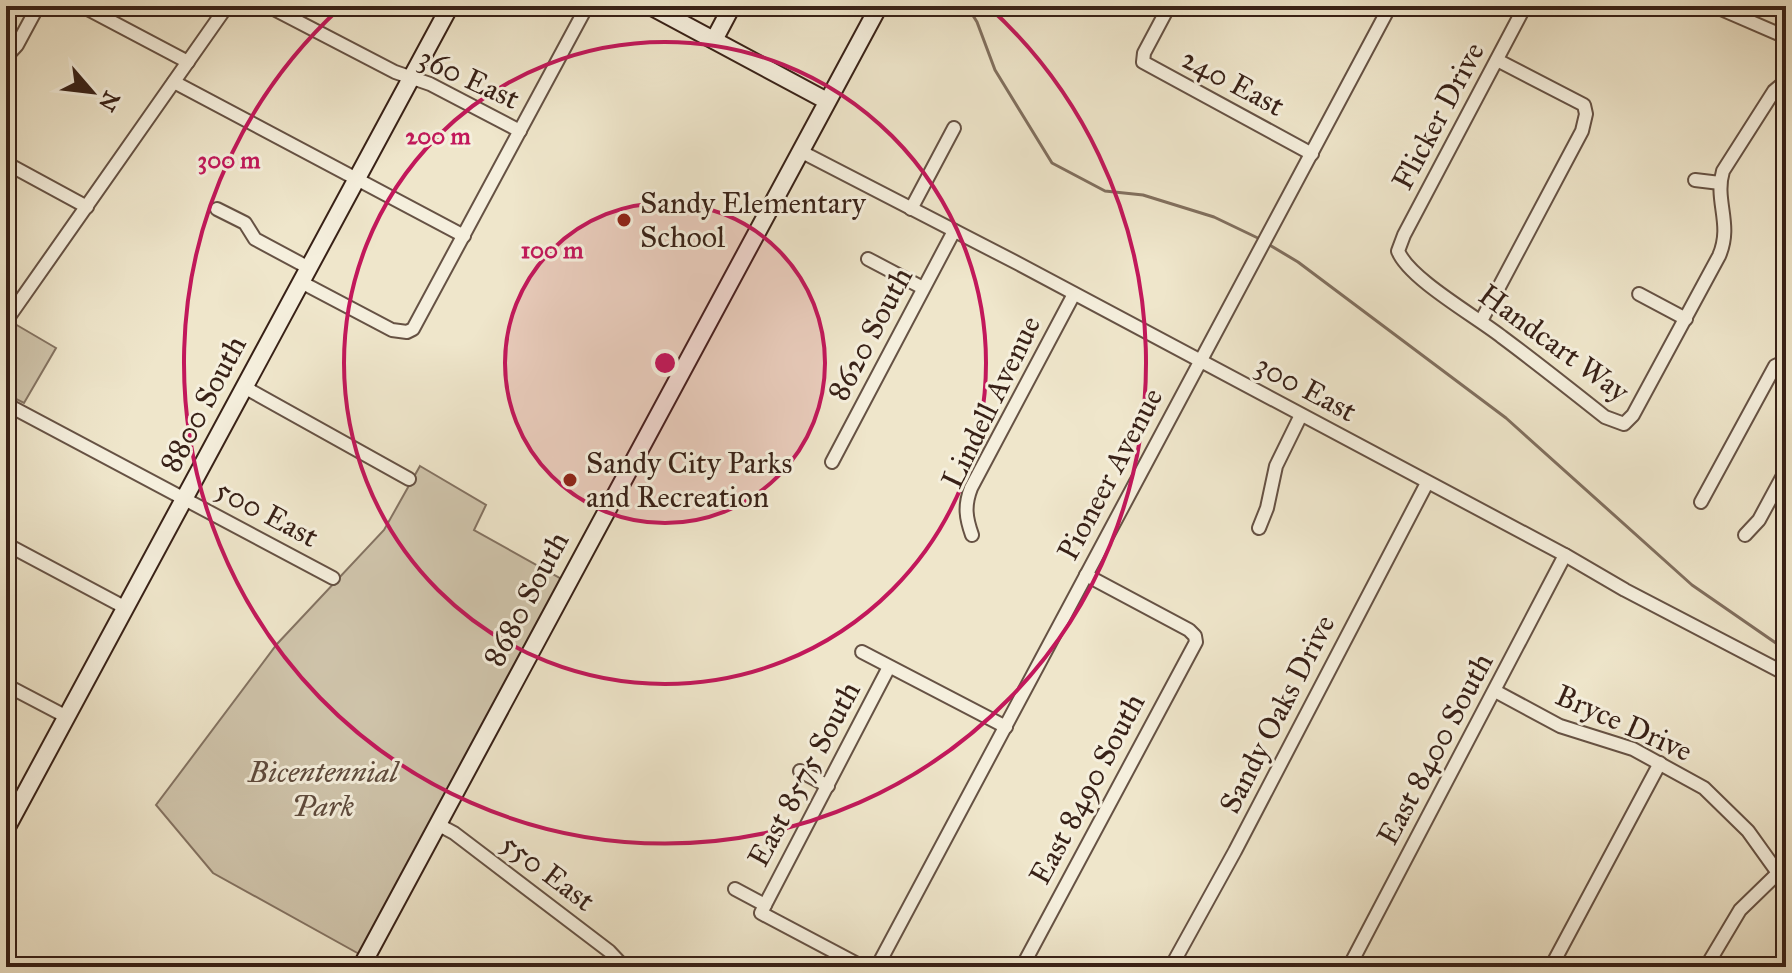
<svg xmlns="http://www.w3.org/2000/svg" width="1792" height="973" viewBox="0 0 1792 973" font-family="'IM FELL Great Primer',serif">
  <rect width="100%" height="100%" fill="#efe6cb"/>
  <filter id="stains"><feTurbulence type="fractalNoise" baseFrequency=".0025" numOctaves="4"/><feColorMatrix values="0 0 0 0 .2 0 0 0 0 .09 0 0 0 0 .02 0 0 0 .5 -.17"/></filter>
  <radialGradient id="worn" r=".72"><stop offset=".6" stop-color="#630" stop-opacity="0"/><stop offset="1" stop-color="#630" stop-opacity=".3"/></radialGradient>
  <g fill="#d0c5ac" stroke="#847362" stroke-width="2">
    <path d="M15,324L56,348L24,403L6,394V338Z"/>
    <path d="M420,466L486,505L474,530L572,585L370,960L213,873L156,805L277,644L384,530Z"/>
  </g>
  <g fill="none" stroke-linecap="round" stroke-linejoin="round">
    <g stroke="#816f5e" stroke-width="3">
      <path d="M967,6L977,22L995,70L1052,163L1105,191L1143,195L1214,217L1262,240"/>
      <path d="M1268,244L1298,262L1506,418L1692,585L1786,650"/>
    </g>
    <g stroke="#665244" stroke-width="16">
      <g id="street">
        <path d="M82,6L188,62"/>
        <path d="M268,6L395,72L430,84L520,131"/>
        <path d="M1169,6L1144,53L1143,62L1312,154"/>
        <path d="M1525,6L1404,235L1398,251C1409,279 1477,317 1502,337C1537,363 1571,390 1605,417L1624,424L1633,415L1719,256C1733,224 1714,201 1723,171L1774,91L1786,81"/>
        <path d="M1714,6L1786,37"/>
        <path d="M6,57L17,45L38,6"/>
        <path d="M174,82L464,236"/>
        <path d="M800,151L1019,264L1565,555L1625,590L1786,674"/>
        <path d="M6,163L87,207"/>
        <path d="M1695,180L1720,183"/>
        <path d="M217,209L245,223L255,239L309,268"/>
        <path d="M911,209L954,128"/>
        <path d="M868,259L923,288"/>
        <path d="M301,282L392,330L407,332L413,329L587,6"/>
        <path d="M1639,294L1686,319"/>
        <path d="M6,321L227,6"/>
        <path d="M1481,321L1582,131L1586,114L1584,105L1497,60"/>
        <path d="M244,387L409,479"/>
        <path d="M6,404L333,578"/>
        <path d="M832,462L954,231"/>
        <path d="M1701,502L1775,366L1786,361"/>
        <path d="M1259,528L1267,508L1276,466L1301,415"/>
        <path d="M972,535C966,518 964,506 971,488L1074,294"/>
        <path d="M1745,535L1759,520L1786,470"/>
        <path d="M6,544L126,608"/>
        <path d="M862,652L1006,727"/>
        <path d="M6,685L67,717"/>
        <path d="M1495,691L1560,726L1633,749L1704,788L1748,831L1786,884"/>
        <path d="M800,771L828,786"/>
        <path d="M437,824L454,833L609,951L624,967"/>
        <path d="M735,889L765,905L761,913L863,967"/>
        <path d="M765,905L889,667"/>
        <path d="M877,967L1390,6"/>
        <path d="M1022,967L1196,642L1195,636L1189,630L1086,575"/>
        <path d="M1171,967L1235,851L1427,483"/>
        <path d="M1349,967L1565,555"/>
        <path d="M1551,967L1660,763"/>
        <path d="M1706,967L1740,910L1777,874"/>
      </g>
    </g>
    <g stroke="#382117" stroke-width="20">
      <g id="secondary">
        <path d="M650,6L827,101"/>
        <path d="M714,40L732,6"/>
        <path d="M6,829L450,6"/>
        <path d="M361,967L879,6"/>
      </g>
    </g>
    <use href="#street" stroke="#f5efdd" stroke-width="12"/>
    <use href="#secondary" stroke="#f5efdd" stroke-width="16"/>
    <path stroke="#382117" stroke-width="2" d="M1754,6L1786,20"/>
  </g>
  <circle cx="665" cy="363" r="160" fill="#c2185b" fill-opacity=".12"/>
  <g fill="none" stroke="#c2185b" stroke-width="4">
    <circle cx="665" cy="363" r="160"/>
    <circle cx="665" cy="363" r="321"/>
    <path d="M990 8A481 481 0 1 1 340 8"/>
  </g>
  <g fill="#8f2418" stroke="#f5efdd" stroke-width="3">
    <circle cx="624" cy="220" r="8"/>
    <circle cx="570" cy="480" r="8"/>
  </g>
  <g text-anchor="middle" stroke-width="6" stroke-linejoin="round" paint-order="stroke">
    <g font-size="30" fill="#382117" stroke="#f5efdd">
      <text transform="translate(469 78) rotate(25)" y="10">360 East</text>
      <text transform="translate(1233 82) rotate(28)" y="10">240 East</text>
      <text transform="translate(1438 116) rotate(-62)" y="10">Flicker Drive</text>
      <text transform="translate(870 334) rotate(-62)" y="10">8620 South</text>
      <text transform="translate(1554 343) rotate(36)" y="10">Handcart Way</text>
      <text transform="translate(1306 388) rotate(28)" y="10">300 East</text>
      <text transform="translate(991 402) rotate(-64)" y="10">Lindell Avenue</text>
      <text transform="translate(203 404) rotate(-62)" y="10">8800 South</text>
      <text transform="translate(1110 474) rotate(-62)" y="10">Pioneer Avenue</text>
      <text transform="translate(267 513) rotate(28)" y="10">500 East</text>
      <text transform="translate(526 599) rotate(-62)" y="10">8680 South</text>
      <text transform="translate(1277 714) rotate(-63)" y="10">Sandy Oaks Drive</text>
      <text transform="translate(1624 723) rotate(24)" y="10">Bryce Drive</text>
      <text transform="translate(1435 749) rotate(-62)" y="10">East 8400 South</text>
      <text transform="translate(804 774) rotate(-62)" y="10">East 8575 South</text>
      <text transform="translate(1087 789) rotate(-62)" y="10">East 8490 South</text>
      <text transform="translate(548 872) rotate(37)" y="10">550 East</text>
    </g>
    <g font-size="30" fill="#382117" stroke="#f5efdd" text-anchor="start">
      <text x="640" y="213">Sandy Elementary<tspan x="640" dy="34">School</tspan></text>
      <text x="586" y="473">Sandy City Parks<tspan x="586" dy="34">and Recreation</tspan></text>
    </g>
    <g font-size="30" font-style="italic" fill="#5e4a3c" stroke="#f5efdd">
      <text x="323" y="782">Bicentennial<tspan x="323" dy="34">Park</tspan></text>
    </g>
  </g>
  <circle cx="665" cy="363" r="12" fill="#c2185b" stroke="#f5efdd" stroke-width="4"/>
  <g font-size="24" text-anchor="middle" font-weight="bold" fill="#c2185b" stroke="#f5efdd" stroke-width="6" stroke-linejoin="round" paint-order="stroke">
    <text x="438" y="144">200 m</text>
    <text x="229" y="168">300 m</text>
    <text x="552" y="258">100 m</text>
  </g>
  <rect width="1792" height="973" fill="none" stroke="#efe6cb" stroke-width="32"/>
  <rect x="8" y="8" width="1776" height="957" fill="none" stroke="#382117" stroke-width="4"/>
  <rect x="16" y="16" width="1760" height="941" fill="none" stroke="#382117" stroke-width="2"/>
  <g transform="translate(92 92) rotate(118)" stroke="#f5efdd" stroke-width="6" paint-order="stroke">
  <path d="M0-6L14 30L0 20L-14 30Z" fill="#382117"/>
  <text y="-12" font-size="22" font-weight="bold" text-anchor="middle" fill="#382117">N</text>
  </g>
  <rect width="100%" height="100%" filter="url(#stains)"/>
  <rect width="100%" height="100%" fill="url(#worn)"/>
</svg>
